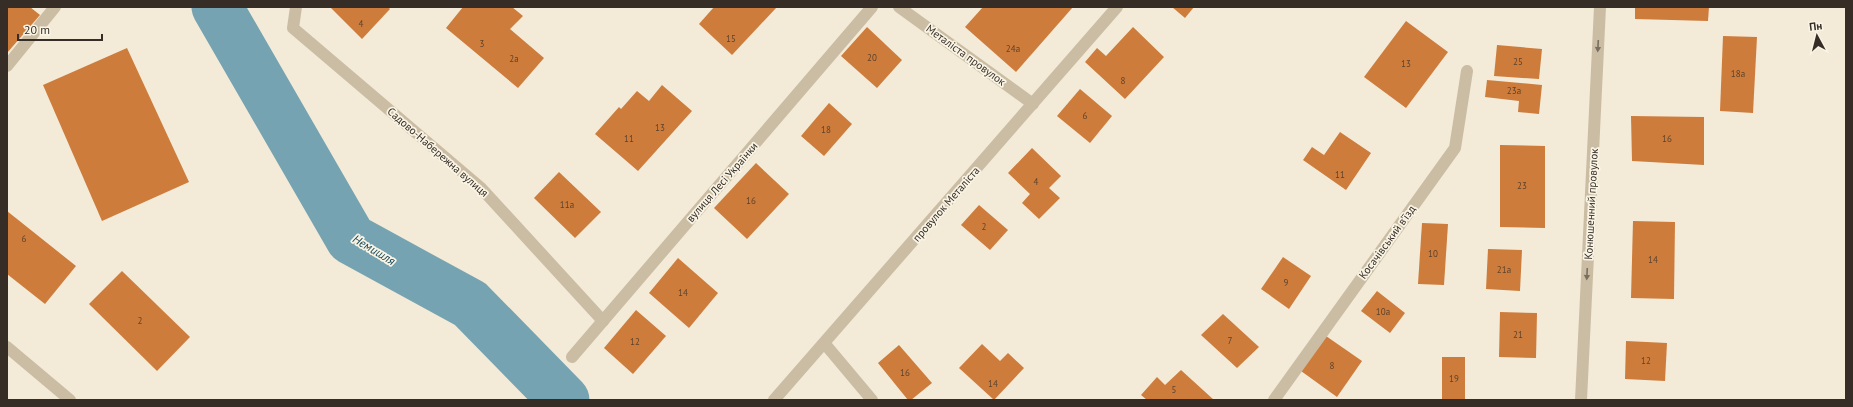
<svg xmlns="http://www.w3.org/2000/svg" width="1853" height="407" viewBox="0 0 1853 407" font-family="'PT Sans',sans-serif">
  <rect width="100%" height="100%" fill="#f3ebd8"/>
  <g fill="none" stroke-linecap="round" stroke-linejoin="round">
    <path stroke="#76a3b1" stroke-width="51" d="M217,7L351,239L470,304L564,400"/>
  </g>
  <g fill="#cd7c3c">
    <path d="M7,7H30L40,15L7,53Z"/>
    <path d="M330,7H388L390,9L362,39Z"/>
    <path d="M463,7H512L523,16L510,29L544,58L518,88L446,28Z"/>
    <path d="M714,7H777L732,55L699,24Z"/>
    <path d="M983,7H1073L1016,72L965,27Z"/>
    <path d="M1172,7H1194L1185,18Z"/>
    <path d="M1635,7H1709L1708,21L1635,19Z"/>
    <path d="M1406,21L1448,52L1406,108L1364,77Z"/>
    <path d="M867,27L902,60L877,88L841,56Z"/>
    <path d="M1133,27L1164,57L1125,99L1085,62L1097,48L1106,56Z"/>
    <path d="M1723,36L1757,37L1753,113L1720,111Z"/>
    <path d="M1497,45L1542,49L1539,79L1494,76Z"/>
    <path d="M127,48L189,182L102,221L43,85Z"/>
    <path d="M1487,80L1542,85L1539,114L1518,112L1519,101L1485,97Z"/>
    <path d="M662,85L692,111L638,171L595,134L619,107L621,109L637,91L649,101Z"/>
    <path d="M1080,89L1112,116L1090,143L1057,116Z"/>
    <path d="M829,103L852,124L824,156L801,136Z"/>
    <path d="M1631,116L1704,117V165L1632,161Z"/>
    <path d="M1340,132L1371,153L1346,190L1303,160L1312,147L1324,155Z"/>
    <path d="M1500,145L1545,146V228L1500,227Z"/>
    <path d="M1032,148L1061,176L1049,188L1060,198L1039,219L1022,203L1030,194L1008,173Z"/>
    <path d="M756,163L789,194L747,239L714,208Z"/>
    <path d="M559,172L601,212L575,238L534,198Z"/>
    <path d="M979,205L1008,230L990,250L961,225Z"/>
    <path d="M7,211L76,266L45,304L7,274Z"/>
    <path d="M1633,221L1675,222L1674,299L1631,298Z"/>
    <path d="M1422,223L1448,224L1444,285L1418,284Z"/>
    <path d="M1488,249L1522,250L1520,291L1486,289Z"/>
    <path d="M1283,257L1311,276L1289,309L1261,289Z"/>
    <path d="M678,258L718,293L689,328L649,293Z"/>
    <path d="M122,271L190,337L157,371L89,304Z"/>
    <path d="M1377,291L1405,313L1390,333L1361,311Z"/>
    <path d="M636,310L666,336L633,374L604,348Z"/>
    <path d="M1500,312L1537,313L1536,358L1499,357Z"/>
    <path d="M1223,314L1259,347L1237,368L1201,335Z"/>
    <path d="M1326,336L1362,361L1337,397L1301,371Z"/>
    <path d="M1626,341L1667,343L1665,381L1625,379Z"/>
    <path d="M982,344L1000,361L1008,353L1024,368L994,400L959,368Z"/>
    <path d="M899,345L932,383L911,400H908L878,363Z"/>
    <rect x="1442" y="357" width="23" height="43"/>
    <path d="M1181,370L1214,400H1147L1141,395L1157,377L1165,385Z"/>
  </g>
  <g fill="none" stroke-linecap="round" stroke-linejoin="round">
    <g stroke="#cbbda4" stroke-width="12">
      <path d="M296,7L293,28L481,188L603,321"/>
      <path d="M899,7L1033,104"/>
      <path d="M7,66L55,7"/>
      <path d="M825,344L872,400"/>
      <path d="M7,347L70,400"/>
      <path d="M572,357L872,7"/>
      <path d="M774,400L1117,7"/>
      <path d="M1274,400L1455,148L1467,71"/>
      <path d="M1581,400L1600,7"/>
    </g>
  </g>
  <defs><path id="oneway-solid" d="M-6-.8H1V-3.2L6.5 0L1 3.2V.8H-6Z"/></defs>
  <g fill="#796e5f">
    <use href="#oneway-solid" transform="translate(1598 46) rotate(93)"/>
    <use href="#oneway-solid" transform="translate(1587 274) rotate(93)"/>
  </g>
  <g text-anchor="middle" stroke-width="3.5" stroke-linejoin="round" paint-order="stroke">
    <g font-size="9" fill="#5c422c">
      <text x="361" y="27">4</text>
      <text x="731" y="42">15</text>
      <text x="482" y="47">3</text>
      <text x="1013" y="52">24а</text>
      <text x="872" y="61">20</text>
      <text x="514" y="62">2а</text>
      <text x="1518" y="65">25</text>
      <text x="1406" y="67">13</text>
      <text x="1738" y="77">18а</text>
      <text x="1123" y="84">8</text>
      <text x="1514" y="94">23а</text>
      <text x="1085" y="119">6</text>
      <text x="660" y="131">13</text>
      <text x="826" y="133">18</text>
      <text x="629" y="142">11</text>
      <text x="1667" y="142">16</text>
      <text x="1340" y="178">11</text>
      <text x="1036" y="185">4</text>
      <text x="1522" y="189">23</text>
      <text x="751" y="204">16</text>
      <text x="567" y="208">11а</text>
      <text x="984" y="230">2</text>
      <text x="24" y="242">6</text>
      <text x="1433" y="257">10</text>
      <text x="1653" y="263">14</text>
      <text x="1504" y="273">21а</text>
      <text x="1286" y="286">9</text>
      <text x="683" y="296">14</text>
      <text x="1383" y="315">10а</text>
      <text x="140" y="324">2</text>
      <text x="1518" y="338">21</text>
      <text x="1230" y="344">7</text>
      <text x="635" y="345">12</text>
      <text x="1646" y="364">12</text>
      <text x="1332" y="369">8</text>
      <text x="905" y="376">16</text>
      <text x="1454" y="382">19</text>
      <text x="993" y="387">14</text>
      <text x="1174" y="393">5</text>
    </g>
    <g font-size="11" fill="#362e26" stroke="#faf4e5">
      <text transform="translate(966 55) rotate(36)" y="4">Металіста провулок</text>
      <text transform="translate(438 152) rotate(41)" y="4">Садово-Набережна вулиця</text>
      <text transform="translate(722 182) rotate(-49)" y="4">вулиця Лесі Українки</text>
      <text transform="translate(946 204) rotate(-49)" y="4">провулок Металіста</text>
      <text transform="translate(1591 204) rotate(-87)" y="4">Конюшенний провулок</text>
      <text transform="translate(1387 242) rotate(-54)" y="4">Косачівський в’їзд</text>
    </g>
    <g font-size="12" font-style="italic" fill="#194959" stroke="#faf4e5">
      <text transform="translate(374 250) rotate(31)" y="4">Немишля</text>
    </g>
  </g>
  <rect width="1853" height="407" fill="none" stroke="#362e26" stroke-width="16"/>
  <g transform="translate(1817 36) rotate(353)" stroke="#faf4e5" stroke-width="3" paint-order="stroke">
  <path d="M0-3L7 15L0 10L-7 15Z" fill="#362e26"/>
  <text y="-6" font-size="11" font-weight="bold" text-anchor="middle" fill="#362e26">Пн</text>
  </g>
  <path d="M18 34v6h84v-6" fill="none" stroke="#362e26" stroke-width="2"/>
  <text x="24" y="34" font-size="12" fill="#362e26" stroke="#faf4e5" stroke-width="3" paint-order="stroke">20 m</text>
</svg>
